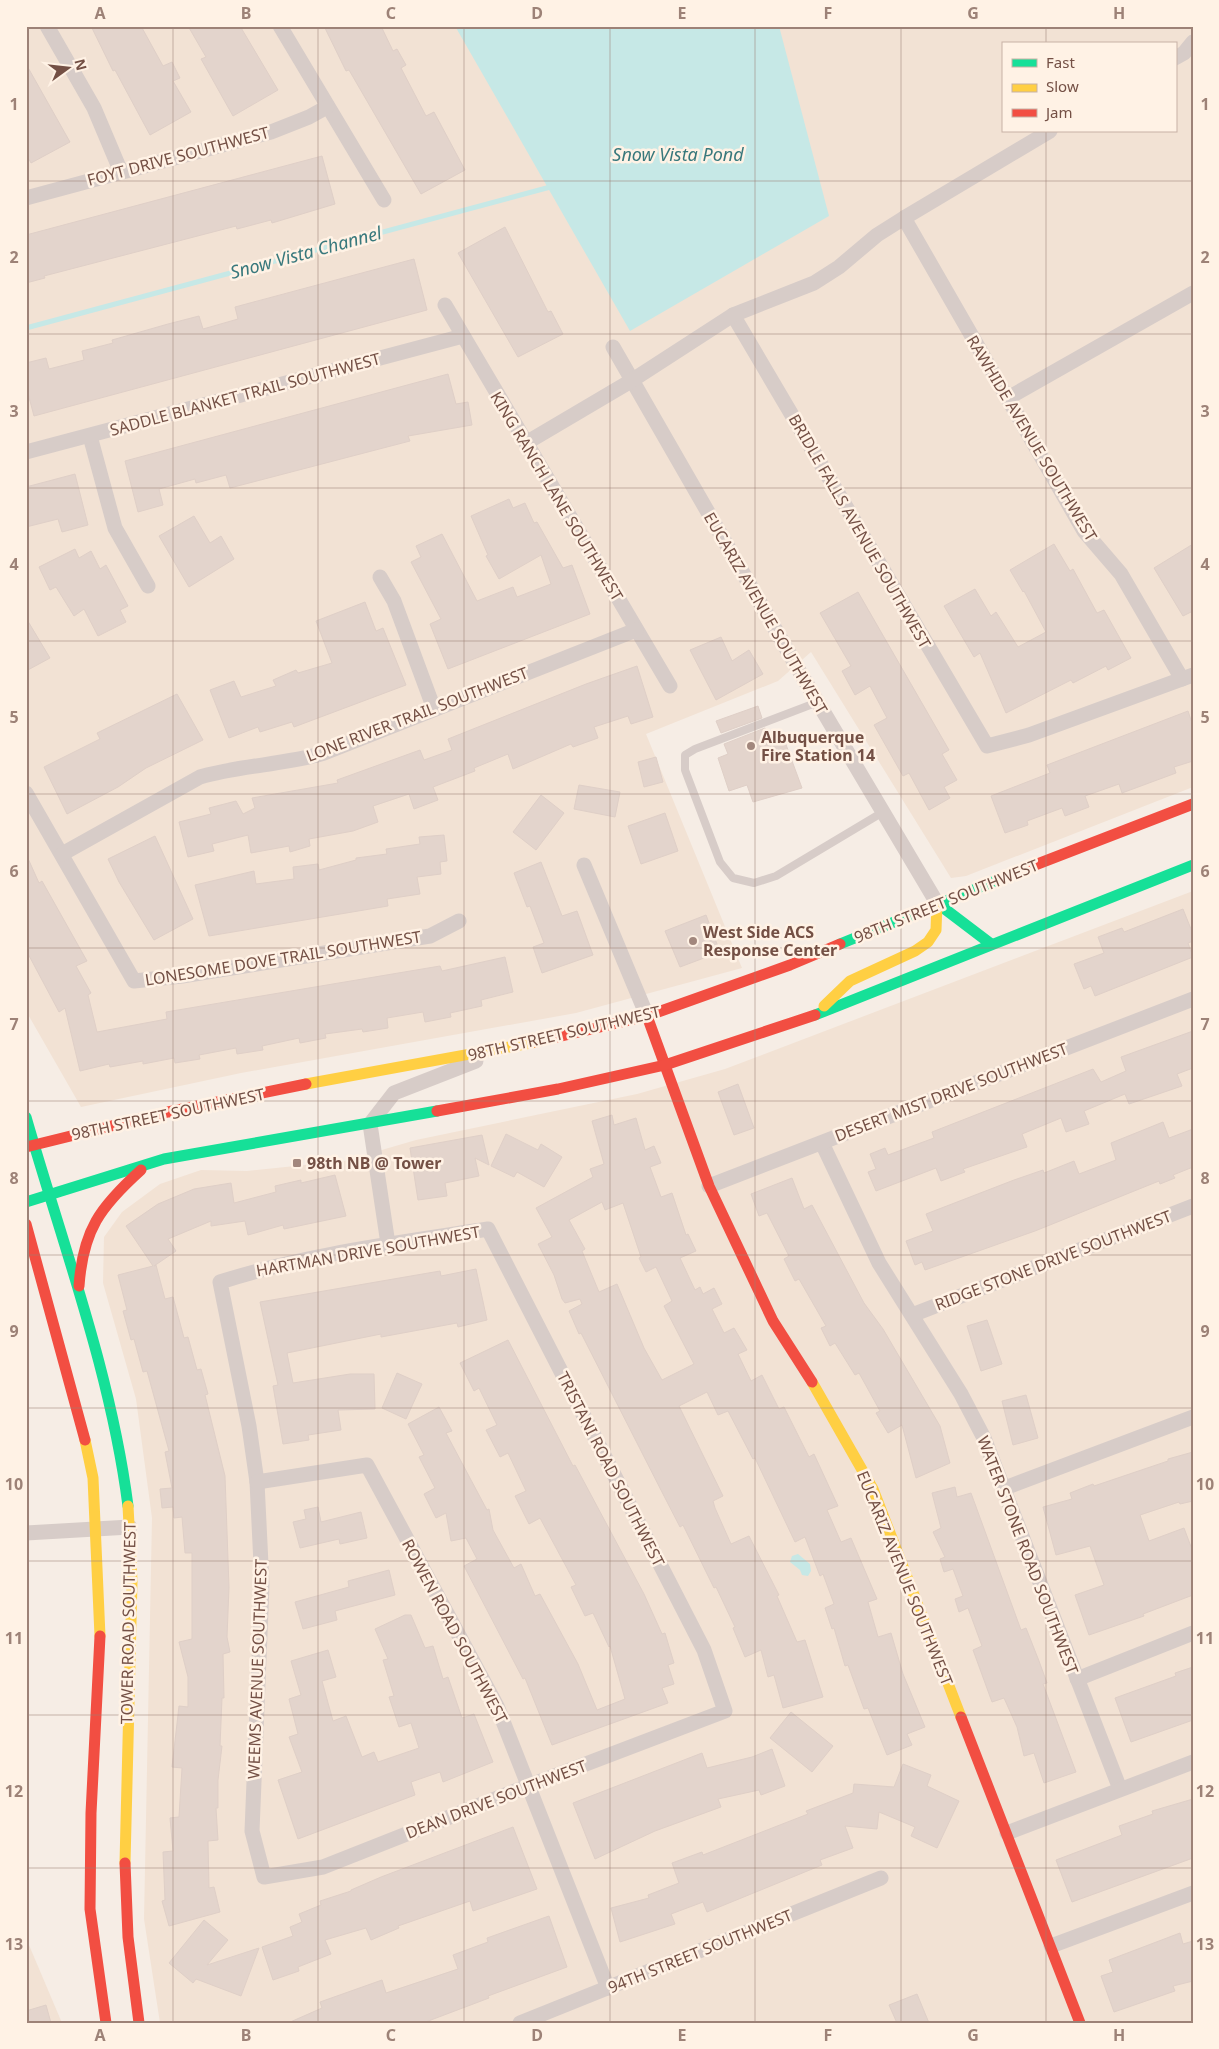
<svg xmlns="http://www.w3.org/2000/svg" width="1219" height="2049" viewBox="0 0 1219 2049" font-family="'Noto Sans',sans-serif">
  <rect width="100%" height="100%" fill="#f6ede5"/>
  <g fill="#f2e2d4" fill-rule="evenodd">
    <path d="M26,26H1193V787L966,876L951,878L811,652L778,681L646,734L742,968L576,1013L241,1073L81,1107L26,1011ZM1003,44H1175V131H1003Z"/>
    <path d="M1193,891V2023H160L144,1919L152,1518L136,1399L103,1283L104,1237L122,1212L160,1184L201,1170L247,1171L344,1161L416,1140L637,1094L725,1069Z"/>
    <path d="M26,1938L62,2023H26Z"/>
  </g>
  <g fill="#c6e8e6">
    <path d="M455,26H779L829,216L630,331Z"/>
    <path d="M798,1554L810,1564L811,1571L808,1576L802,1575L800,1570L790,1562L792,1556Z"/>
  </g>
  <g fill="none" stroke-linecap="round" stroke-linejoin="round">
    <path stroke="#c6e8e6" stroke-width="5" d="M26,328L554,186"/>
  </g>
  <g fill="#e3d4cc" stroke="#dfcfc7" fill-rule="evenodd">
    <path d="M91,26H141L163,66L172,62L180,78L173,81L191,112L150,135L115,70L113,71Z"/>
    <path d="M188,26H240L278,90L233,116L201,59L206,57Z"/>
    <path d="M324,26H381L393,51L397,49L406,65L401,68L426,116L434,112L465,170L421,194L349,70L346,71Z"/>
    <path d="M26,64L70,142L31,163L26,154Z"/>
    <path d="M322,156L335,204L272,223L271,220L237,229L236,226L44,276L45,278L26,283V235Z"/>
    <path d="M505,227L548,312L551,311L563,334L518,357L458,253Z"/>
    <path d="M414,259L427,310L34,416L26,386V363L46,358L49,369L84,360L82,351L113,343L112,340L168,324L199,316L203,329L238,319L235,307Z"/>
    <path d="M448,374L456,404L468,402L472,425L408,436L410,441L230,488L226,475L196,483L195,479L159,489L163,505L138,512L125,461Z"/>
    <path d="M75,474L88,525L62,532L58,519L26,527V487Z"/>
    <path d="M509,499L513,508L525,503L534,523L537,522L563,568L572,565L590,614L448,669L430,624L441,619L411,562L421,557L416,546L442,534L477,601L513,587L517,597L551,584L541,555L499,579L486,556L488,555L471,516Z"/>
    <path d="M194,516L210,543L221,536L234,559L189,587L159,536Z"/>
    <path d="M1054,544L1070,571L1073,569L1097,613L1104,610L1131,658L1108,670L1106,666L1073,683L1071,680L1006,713L980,653L974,657L944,606L975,589L991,616L996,612L1018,647L1046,632L1024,591L1023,592L1010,570Z"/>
    <path d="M1193,544V611L1183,616L1154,568Z"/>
    <path d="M75,549L79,558L91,551L100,569L106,565L128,606L120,610L126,622L98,636L84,609L74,616L56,587L50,590L39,567Z"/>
    <path d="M858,592L949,750L942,754L957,780L944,787L950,798L929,810L909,773L903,776L874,725L887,718L870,686L855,695L842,671L851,666L820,613Z"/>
    <path d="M365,602L376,631L383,628L406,685L294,727L292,722L260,732L258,727L229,738L210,690L234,681L241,697L276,686L273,680L296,670L298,673L332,663L316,621Z"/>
    <path d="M26,618L50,658L26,671Z"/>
    <path d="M721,637L732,661L749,650L763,674L716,700L690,650Z"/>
    <path d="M637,666L653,717L631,724L628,716L594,727L598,738L573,747L571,744L513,769L508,754L474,768L475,771L433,787L438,800L414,809L409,794L373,806L378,822L353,831L309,839L310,846L290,852L289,846L251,853L248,835L212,844L214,851L188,857L179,822L211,814L209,808L236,801L243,814L255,808L252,798L338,783L337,780L420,750L424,760L452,750L448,739L586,684Z"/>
    <path d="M177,694L203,740L146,768L118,787L67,814L44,767L100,739L97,733Z"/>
    <path d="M758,706L762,718L721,733L716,721Z"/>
    <path d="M1188,711L1193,726V761L1174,767L1176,773L1122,793L1119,784L1085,796L1089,807L1065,816L1062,808L1027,821L1028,825L1005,833L991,796L1050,773L1047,765Z"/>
    <path d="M765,728L768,736L781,731L802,788L753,802L747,785L729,791L718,758L728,754L724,744Z"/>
    <path d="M656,757L663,782L644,787L638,762Z"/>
    <path d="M579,785L620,792L615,817L574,809Z"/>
    <path d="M541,795L564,813L536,850L513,832Z"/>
    <path d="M665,813L678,851L641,864L628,826Z"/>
    <path d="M444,835L447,861L440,862L441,874L417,877L420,894L387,899L388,906L209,936L195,885L254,871L256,884L294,879L293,867L318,864L319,870L356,860V858L387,854L386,849L420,844L419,837Z"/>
    <path d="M155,836L193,919L154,940L119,882L108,859Z"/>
    <path d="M26,854L39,883L42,881L87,961L76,966L91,993L88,995L97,1032L167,1019L166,1012L440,966L442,971L505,957L513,992L481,1000L482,1006L450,1013L451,1017L425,1022L423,1012L387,1018L388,1028L363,1032L362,1029L325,1034L326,1038L300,1043L299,1038L262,1046L263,1050L237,1054L236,1048L199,1055L200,1059L175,1063L174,1058L143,1064V1061L110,1067L109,1064L80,1071L65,1008L59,1012L26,950Z"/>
    <path d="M541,862L562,916L577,911L593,955L542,973L533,947L544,943L530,906L527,907L514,873Z"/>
    <path d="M1183,909L1193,934V941L1188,943L1193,957L1095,996L1091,986L1084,989L1074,964L1104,953L1098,937L1122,928L1124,932Z"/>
    <path d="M706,915L720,952L680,967L665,931Z"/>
    <path d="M1193,1031V1068L1177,1074L1182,1086L1129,1104L1125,1094L1084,1111L1089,1124L1066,1132L1061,1118L1022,1134L1027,1147L963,1169L965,1172L941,1181L936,1168L876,1191L868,1172L876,1169L870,1154L885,1148L888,1155L934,1138L932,1132L1093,1069L1101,1082L1126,1071L1121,1057Z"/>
    <path d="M738,1084L754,1128L734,1135L718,1092Z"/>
    <path d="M612,1115L614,1125L636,1118L645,1150L654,1146L661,1163L650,1167L661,1197L672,1193L686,1235L688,1234L696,1251L680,1258L695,1290L700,1287L703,1294L714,1288L722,1304L712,1309L724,1333L734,1328L747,1350L738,1354L751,1381L762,1375L779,1409L784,1407L809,1457L814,1454L838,1506L827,1510L841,1542L851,1538L877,1599L868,1602L878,1637L891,1633L903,1674L925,1727L907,1734L912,1745L887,1755L868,1708L864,1709L848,1665L845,1666L834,1628L832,1629L825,1608L834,1604L823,1574L820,1576L805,1537L795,1542L755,1458L753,1459L728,1411L718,1415L707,1392L679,1406L723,1496L713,1501L715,1508L731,1544L749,1536L779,1595L777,1596L797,1642L805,1640L823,1697L783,1708L774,1675L768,1677L761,1650L745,1657L733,1628L735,1627L716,1587L714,1588L683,1525L680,1527L664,1496L581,1333L579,1334L569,1311L582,1304L580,1299L565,1303L562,1299L554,1275L538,1244L552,1237L536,1208L593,1177L590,1169L604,1164L592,1121ZM602,1202L605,1210L623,1203L641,1257L639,1258L646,1272L656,1267L672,1301L664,1306L694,1364L662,1380L644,1348L617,1284L599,1292L582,1251L585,1249L569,1220Z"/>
    <path d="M1163,1122L1169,1138L1193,1129V1167L1173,1175L1175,1178L1160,1184L1159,1181L1035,1231L925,1270L922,1262L915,1265L906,1241L933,1231L926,1214L1014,1180L1043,1170L1044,1173L1074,1161L1079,1174L1116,1160L1111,1143Z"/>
    <path d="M506,1134L538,1150L541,1144L562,1157L544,1187L517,1172L514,1177L491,1166Z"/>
    <path d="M482,1135L489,1165L475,1158L479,1176L445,1183L447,1196L418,1200L410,1148Z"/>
    <path d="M335,1175L346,1216L284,1229L283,1225L248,1235L245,1221L211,1226V1221L168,1239L176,1251L154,1266L156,1265L165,1299L173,1297L184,1338L188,1337L197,1370L201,1369L208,1394L205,1395L225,1476L229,1587L227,1637L230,1652L223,1654L224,1698H222L220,1746H222L218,1780V1808H216L218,1840L208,1841L209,1888L214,1887L220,1912L169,1926L162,1901L165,1900L163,1852L173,1851L170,1818L179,1817L182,1768L172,1767L179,1706L188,1707V1677L179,1642L192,1639V1553H185L182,1517L174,1518L173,1507L162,1508L160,1489L172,1488L165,1452L169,1451L147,1371L143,1372L134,1339L131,1340L123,1311L127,1310L118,1275L153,1266L126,1226L158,1204L194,1189L231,1183L234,1203L276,1192L275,1186L301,1180V1183Z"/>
    <path d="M792,1178L804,1209L812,1205L864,1303L883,1329L940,1426L950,1463L916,1478L902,1425L888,1433L876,1413L880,1411L859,1373L855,1375L835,1343L830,1346L821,1328L826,1326L799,1279L795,1281L784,1259L789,1256L767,1213L759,1216L751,1194Z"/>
    <path d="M476,1269L487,1320L458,1327L457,1323L381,1337V1334L287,1353L293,1383L350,1374H374L375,1409L338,1410L341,1430L308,1435L309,1440L283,1444L273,1386L278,1385L260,1302L440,1271L441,1276Z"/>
    <path d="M987,1320L1002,1364L981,1371L967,1326Z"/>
    <path d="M508,1340L573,1466L575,1465L644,1594L662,1634L665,1633L674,1663L668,1665L674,1684L662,1688L668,1703L552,1745L525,1678L523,1679L464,1566L477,1559L466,1538L451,1541L446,1513L436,1518L424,1494L435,1488L419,1457L424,1455L408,1424L439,1407L452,1431L446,1433L487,1510L489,1509L493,1530L514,1568L521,1564L535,1596L540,1594L578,1664L597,1710L625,1699L610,1646L609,1647L593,1613L585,1616L571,1587L576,1585L540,1518L529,1524L515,1496L526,1491L508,1453L500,1457L486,1430L497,1425L479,1388L474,1391L460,1363Z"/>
    <path d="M397,1373L422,1384L406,1419L382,1408Z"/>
    <path d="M1026,1395L1038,1438L1013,1445L1002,1401Z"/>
    <path d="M1193,1452V1501L1180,1504L1179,1502L1140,1515L1149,1541L1184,1528L1193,1552V1595L1143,1614L1144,1616L1089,1635L1075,1595L1104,1585L1090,1546L1056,1555L1043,1507L1072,1499L1070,1493L1093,1484L1094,1486L1168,1461V1459Z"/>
    <path d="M955,1487L957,1497L971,1493L1021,1630L1026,1628L1039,1661L1047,1683L1043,1684L1076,1772L1044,1783L1034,1753L1024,1756L1017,1727L1004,1698L992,1702L973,1650L982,1646L968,1608L959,1612L955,1599L963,1596L953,1569L944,1572L940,1559L945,1557L933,1532L941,1528L932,1493Z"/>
    <path d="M318,1507L321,1522L361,1512L367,1538L340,1544L339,1539L300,1548L293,1522L306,1519L304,1510Z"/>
    <path d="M389,1570L395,1595L335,1611L337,1620L303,1629L295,1602L349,1587L348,1581Z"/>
    <path d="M405,1615H411L425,1648L433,1646L443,1679L448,1677L462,1718L474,1714L493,1762L443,1782L440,1772L411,1782L415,1795L298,1839L278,1780L302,1772L289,1737L298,1734L289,1699L301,1695L291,1661L328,1650L336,1677L322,1681L333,1721L346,1716L362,1757L374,1752L378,1762L419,1748L411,1723L399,1727L389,1697L394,1696L383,1660L388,1659L375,1629Z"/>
    <path d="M1193,1667V1720L1131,1742L1115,1698L1176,1676L1175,1673Z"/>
    <path d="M791,1712L833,1746L812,1772L770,1738Z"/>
    <path d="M772,1749L785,1786L761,1795L759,1790L718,1799L721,1807L655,1831L595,1859L573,1803L702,1753L707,1768L752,1757Z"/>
    <path d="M903,1764L931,1775L927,1786L959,1801L937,1848L911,1836L915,1827L879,1812L877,1829L845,1826L853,1848L820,1860L822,1865L707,1912L703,1902L671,1914L675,1924L620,1942L611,1908L649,1898L648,1895L679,1883L672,1863L702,1852L703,1855L808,1814L806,1811L853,1793L854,1784L894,1787Z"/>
    <path d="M1193,1799V1858L1072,1902L1056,1860L1122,1835L1119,1826L1153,1814L1152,1811Z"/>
    <path d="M513,1827L537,1889L473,1911L470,1901L398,1926L399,1928L371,1940L366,1928L325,1940L331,1954L298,1967L299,1971L273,1980L262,1947L293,1936L290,1927L302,1922L299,1914L321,1905L320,1901L351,1891V1890L381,1877Z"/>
    <path d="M549,1916L567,1967L488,1996L489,1998L423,2023H288L322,2008L320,2002L382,1980L386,1993L458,1969L453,1955L488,1942L487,1938Z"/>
    <path d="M204,1920L228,1940L207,1965L259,1948L241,1996L196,1979L193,1983L169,1963Z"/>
    <path d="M1180,1933L1183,1944L1193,1941V1981L1173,1986L1175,1991L1114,2012L1101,1976L1113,1972L1109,1960Z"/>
    <path d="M917,1994L929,2023H897L889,2005Z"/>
    <path d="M46,2005L51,2023H26V2011Z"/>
  </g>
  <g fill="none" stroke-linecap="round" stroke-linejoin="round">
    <path stroke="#d7ccc8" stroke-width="8" d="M818,702L695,749L685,755V770L720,862L733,878L754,883L776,876L883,812"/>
    <g stroke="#d7ccc8" stroke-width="15">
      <path d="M47,26L94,108L121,172"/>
      <path d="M280,26L384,200"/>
      <path d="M1175,58L1184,53L1193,42"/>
      <path d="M26,198L271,132L309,117L327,107"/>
      <path d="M904,218L1084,531L1121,574L1182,679"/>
      <path d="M445,305L670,686"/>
      <path d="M733,315L987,746L1029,735L1193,675"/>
      <path d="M613,347L801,674L937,903"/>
      <path d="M1008,398L1193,293"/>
      <path d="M90,436L115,528L148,586"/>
      <path d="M526,443L631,381L733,315L814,283L839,267L877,235L904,218L1050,131"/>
      <path d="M26,452L463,336"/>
      <path d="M380,577L394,601L434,709"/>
      <path d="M26,793L134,981L182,976L430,936L459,921"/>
      <path d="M62,854L200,777C241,765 284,765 324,753L636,630"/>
      <path d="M584,865L647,1016"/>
      <path d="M822,1143L879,1263L961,1394L984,1438L1120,1789"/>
      <path d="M709,1186L1193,999"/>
      <path d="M488,1229L704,1650L725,1711L528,1786L323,1867L264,1877L252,1831L262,1585L257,1482L249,1426L220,1282C307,1254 398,1243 488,1229Z"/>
      <path d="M388,1244L370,1124L394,1093L476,1061"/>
      <path d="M912,1315L1193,1206"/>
      <path d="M257,1482L367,1465L497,1706L608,1988"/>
      <path d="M1005,1488L1193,1417"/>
      <path d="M26,1533L130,1527"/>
      <path d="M1077,1679L1193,1633"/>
      <path d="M1007,1833L1193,1762"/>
      <path d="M1051,1946L1193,1893"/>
      <path d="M520,2023L881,1878"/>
    </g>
    <g stroke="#16e098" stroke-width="11">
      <path d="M937,903L991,944"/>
      <path d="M840,944L1022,870"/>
      <path d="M815,1015L1193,865"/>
      <path d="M26,1117C63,1246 111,1373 128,1506"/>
      <path d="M26,1202L164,1159L437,1111"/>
    </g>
    <g stroke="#ffcf43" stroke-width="11">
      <path d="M824,1006L850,981L915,951L928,942L936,930L937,903"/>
      <path d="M306,1084L536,1042"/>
      <path d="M812,1382L873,1489L961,1717"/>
      <path d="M85,1440L93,1478L100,1636"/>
      <path d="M125,1863L132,1581L128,1506"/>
    </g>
    <g stroke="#f24e42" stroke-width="11">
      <path d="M1022,870L1193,804"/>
      <path d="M647,1016L709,1186L773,1321L812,1382"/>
      <path d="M536,1042L647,1016L790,965L840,944"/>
      <path d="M437,1111L558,1089L665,1065L815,1015"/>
      <path d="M26,1147L168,1112L306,1084"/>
      <path d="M26,1224L85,1440"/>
      <path d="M79,1286C83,1230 100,1207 141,1170"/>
      <path d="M100,1636L91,1813L90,1909L106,2023"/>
      <path d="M961,1717L1080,2023"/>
      <path d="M125,1863L128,1937L139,2023"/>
    </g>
  </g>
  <path fill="none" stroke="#9d8277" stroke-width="1" stroke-opacity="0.55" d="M173,26V2023M318,26V2023M464,26V2023M610,26V2023M755,26V2023M901,26V2023M1046,26V44M1046,131V2023M26,181H1193M26,334H1193M26,488H1193M26,641H1193M26,794H1193M26,948H1193M26,1101H1193M26,1255H1193M26,1408H1193M26,1561H1193M26,1715H1193M26,1868H1193"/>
  <g fill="#a2877d" stroke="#fff2e5" stroke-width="2">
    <circle cx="751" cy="746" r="5"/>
    <circle cx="693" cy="941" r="5"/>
    <rect x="292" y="1158" width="10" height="10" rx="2.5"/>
  </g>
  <g text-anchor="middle" stroke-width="5" stroke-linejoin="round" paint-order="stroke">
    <g font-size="16" fill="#745045" stroke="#fff2e5">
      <text transform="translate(178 156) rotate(-15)" y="6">FOYT DRIVE SOUTHWEST</text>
      <text transform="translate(245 394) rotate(-15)" y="6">SADDLE BLANKET TRAIL SOUTHWEST</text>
      <text transform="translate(1032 438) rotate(59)" y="6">RAWHIDE AVENUE SOUTHWEST</text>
      <text transform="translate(557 496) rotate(59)" y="6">KING RANCH LANE SOUTHWEST</text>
      <text transform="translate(860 531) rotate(60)" y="6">BRIDLE FALLS AVENUE SOUTHWEST</text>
      <text transform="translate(766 613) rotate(60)" y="6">EUCARIZ AVENUE SOUTHWEST</text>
      <text transform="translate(417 714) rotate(-21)" y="6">LONE RIVER TRAIL SOUTHWEST</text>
      <text transform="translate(946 901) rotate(-22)" y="6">98TH STREET SOUTHWEST</text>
      <text transform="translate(283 958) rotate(-9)" y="6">LONESOME DOVE TRAIL SOUTHWEST</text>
      <text transform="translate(564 1033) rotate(-13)" y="6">98TH STREET SOUTHWEST</text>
      <text transform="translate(951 1092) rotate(-21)" y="6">DESERT MIST DRIVE SOUTHWEST</text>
      <text transform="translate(168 1114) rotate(-12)" y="6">98TH STREET SOUTHWEST</text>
      <text transform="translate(368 1251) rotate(-10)" y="6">HARTMAN DRIVE SOUTHWEST</text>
      <text transform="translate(1053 1260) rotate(-21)" y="6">RIDGE STONE DRIVE SOUTHWEST</text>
      <text transform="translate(611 1469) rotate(63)" y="6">TRISTANI ROAD SOUTHWEST</text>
      <text transform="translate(1028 1555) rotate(69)" y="6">WATER STONE ROAD SOUTHWEST</text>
      <text transform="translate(905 1578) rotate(68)" y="6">EUCARIZ AVENUE SOUTHWEST</text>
      <text transform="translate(128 1623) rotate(-89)" y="6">TOWER ROAD SOUTHWEST</text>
      <text transform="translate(455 1631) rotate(62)" y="6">ROWEN ROAD SOUTHWEST</text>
      <text transform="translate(257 1669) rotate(-88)" y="6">WEEMS AVENUE SOUTHWEST</text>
      <text transform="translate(496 1799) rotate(-21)" y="6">DEAN DRIVE SOUTHWEST</text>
      <text transform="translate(700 1951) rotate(-22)" y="6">94TH STREET SOUTHWEST</text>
    </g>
    <g font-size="16" font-weight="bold" fill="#745045" stroke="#fff2e5" text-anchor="start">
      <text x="761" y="743">Albuquerque<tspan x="761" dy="18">Fire Station 14</tspan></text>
      <text x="703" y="938">West Side ACS<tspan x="703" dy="18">Response Center</tspan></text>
      <text x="307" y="1169">98th NB @ Tower</text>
    </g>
    <g font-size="18" font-style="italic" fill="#38787c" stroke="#fff2e5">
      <text x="678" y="161">Snow Vista Pond</text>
      <text transform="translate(306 253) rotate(-15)" y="6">Snow Vista Channel</text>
    </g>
  </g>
  <rect width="1219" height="2049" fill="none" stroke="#fff2e5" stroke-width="55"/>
  <rect x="1002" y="42" width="175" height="90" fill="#fff2e5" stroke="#c7b1a5"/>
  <rect x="1012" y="59" width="25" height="8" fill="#16e098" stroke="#c7b1a5"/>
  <text x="1046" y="68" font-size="15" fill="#745045">Fast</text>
  <rect x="1012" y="84" width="25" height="8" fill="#ffcf43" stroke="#c7b1a5"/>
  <text x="1046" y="92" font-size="15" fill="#745045">Slow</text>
  <rect x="1012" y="109" width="25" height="8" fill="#f24e42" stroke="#c7b1a5"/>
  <text x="1046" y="118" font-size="15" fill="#745045">Jam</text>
  <g transform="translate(68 68) rotate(75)" stroke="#fff2e5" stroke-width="4" paint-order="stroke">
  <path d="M0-4L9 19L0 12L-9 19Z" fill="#745045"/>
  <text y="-8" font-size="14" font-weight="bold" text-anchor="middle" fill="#745045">N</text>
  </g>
  <rect x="28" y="28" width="1164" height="1994" fill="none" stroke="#9d8277" stroke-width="2"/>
  <g font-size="16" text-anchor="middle" font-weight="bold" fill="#9d8277">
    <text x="100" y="19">A</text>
    <text x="246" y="19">B</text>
    <text x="391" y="19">C</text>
    <text x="537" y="19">D</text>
    <text x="682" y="19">E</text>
    <text x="828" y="19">F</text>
    <text x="973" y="19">G</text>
    <text x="1119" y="19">H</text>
    <text x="14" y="110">1</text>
    <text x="1205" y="110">1</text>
    <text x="14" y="263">2</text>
    <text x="1205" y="263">2</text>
    <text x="14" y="417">3</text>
    <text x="1205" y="417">3</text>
    <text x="14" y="570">4</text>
    <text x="1205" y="570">4</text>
    <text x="14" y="723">5</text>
    <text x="1205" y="723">5</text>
    <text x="14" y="877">6</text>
    <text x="1205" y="877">6</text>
    <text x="14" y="1030">7</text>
    <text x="1205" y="1030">7</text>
    <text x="14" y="1184">8</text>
    <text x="1205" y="1184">8</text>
    <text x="14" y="1337">9</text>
    <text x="1205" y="1337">9</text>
    <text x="14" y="1490">10</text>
    <text x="1205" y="1490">10</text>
    <text x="14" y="1644">11</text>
    <text x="1205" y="1644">11</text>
    <text x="14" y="1797">12</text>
    <text x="1205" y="1797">12</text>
    <text x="14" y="1950">13</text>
    <text x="1205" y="1950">13</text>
    <text x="100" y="2041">A</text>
    <text x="246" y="2041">B</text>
    <text x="391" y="2041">C</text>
    <text x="537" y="2041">D</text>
    <text x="682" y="2041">E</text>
    <text x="828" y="2041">F</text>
    <text x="973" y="2041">G</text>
    <text x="1119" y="2041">H</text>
  </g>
</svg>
